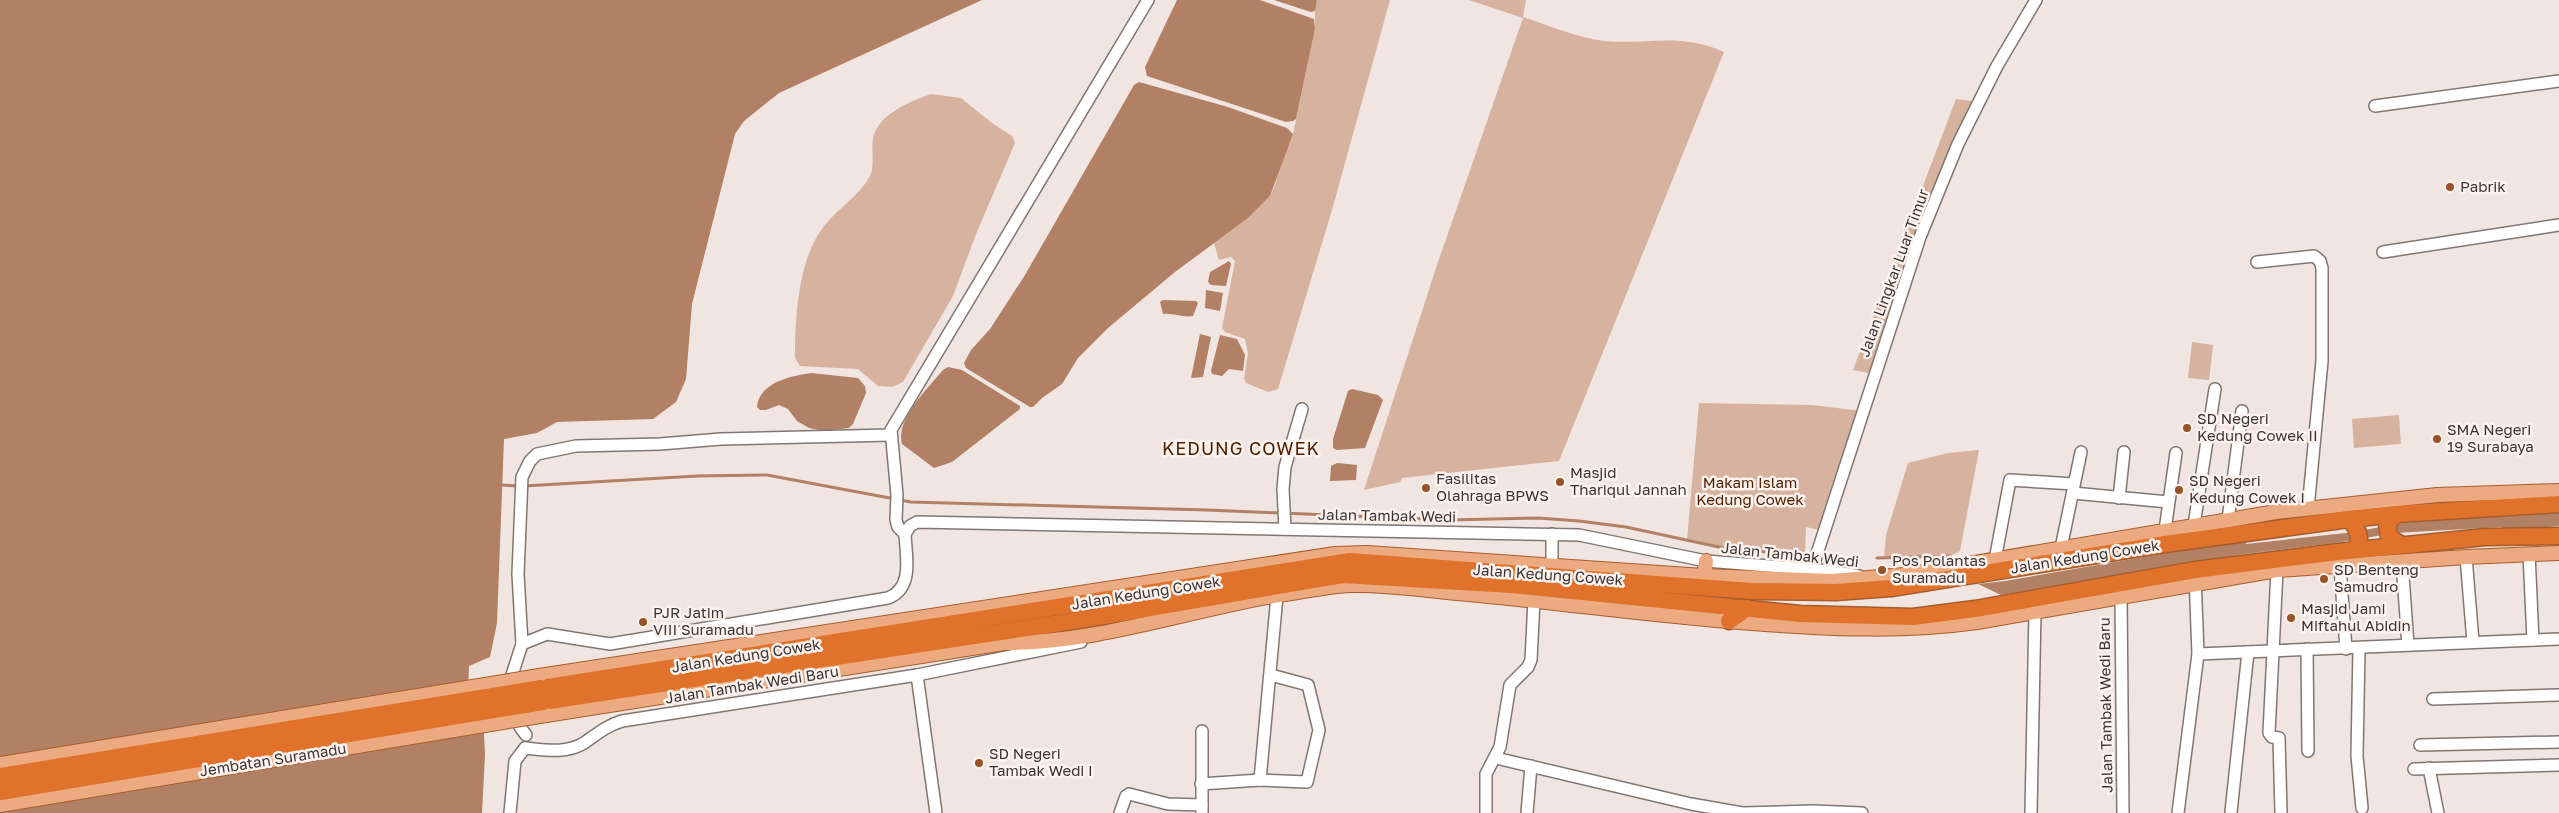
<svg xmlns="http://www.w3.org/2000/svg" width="2559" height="813" viewBox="0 0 2559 813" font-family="'Golos Text',sans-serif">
  <rect width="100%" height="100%" fill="#f0e5e0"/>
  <g fill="#d6b29f">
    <path d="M1317,0H1390L1332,210L1278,389L1268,392L1246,383L1244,378L1248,354L1245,339L1225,332L1222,328L1235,261L1231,257L1219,260L1214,243L1248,218L1270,196L1275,185L1281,164L1293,134L1315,29V11Z"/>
    <path d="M1469,0H1526L1523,17C1550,26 1577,38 1605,41C1648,45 1680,32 1724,52L1559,461L1402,478L1400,482L1364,490L1437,265L1523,18Z"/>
    <path d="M931,94L961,98L992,123L1012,136L1015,143L976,234L953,296L903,382L892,387L878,386L858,369L800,366L795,358C795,319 798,261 822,229C835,210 859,197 870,176C875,165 871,150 873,138C878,114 911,101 931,94Z"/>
    <path d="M1956,99L1980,102L1958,144L1874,374L1853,370Z"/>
    <path d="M2192,342L2213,345L2209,380L2188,378Z"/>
    <path d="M1699,403L1812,405L1862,411L1824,531L1806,527L1805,555L1728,549L1687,540Z"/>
    <path d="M2399,415L2401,444L2354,448L2352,419Z"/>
    <path d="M1979,450L1960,551L1950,556L1884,558L1886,535L1908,463L1948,453Z"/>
  </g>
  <g fill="#b28065">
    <path d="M0,0H982L779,93L744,121L735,134L692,304L686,379L676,402L653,419L557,422L537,433L504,439L497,623L490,657L469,666L468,689L482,693L485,755L482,813H0Z"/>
    <path d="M1177,0H1260L1314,19L1315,29L1296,119L1293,121L1286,122L1147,76L1145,67Z"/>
    <path d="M1274,0H1317L1315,11L1311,12Z"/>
    <path d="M1139,82L1228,107L1287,128L1293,134L1270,196L1248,218L1175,272L1108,328L1078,358L1062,384L1042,398L1033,407H1030L966,368L964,363L971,350L990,329L1025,275L1134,85Z"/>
    <path d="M1229,261L1231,264L1226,286L1211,285L1208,282L1210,272Z"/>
    <path d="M1206,290L1223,293L1220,311L1205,308Z"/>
    <path d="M1163,300L1196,301L1198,303L1193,316C1183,318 1174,313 1163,314L1160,302Z"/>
    <path d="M1200,334L1211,337L1203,377L1191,378Z"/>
    <path d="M1220,335L1237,339L1245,355L1243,371L1229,369L1222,376L1212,374L1211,371Z"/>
    <path d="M948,367L962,370L1020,406V409L952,462L934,468L902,444C895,420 928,388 943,370Z"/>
    <path d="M811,373L858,378L865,386L866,393L853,424L849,428L823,431L809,428L797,421L788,409L779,405L766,410H760L757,407C759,382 792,376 811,373Z"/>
    <path d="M1352,389L1378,395L1383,400L1365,448L1337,450L1333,448V439L1348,391Z"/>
    <path d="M1337,463L1357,465L1356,480L1330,481L1331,466Z"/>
    <path d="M2559,512V526L2504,530L2502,527L2395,533L2335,543L2244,554L2001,595L1978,584L2005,581L2236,541L2245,540L2246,544L2355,532L2395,524L2459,517Z"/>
  </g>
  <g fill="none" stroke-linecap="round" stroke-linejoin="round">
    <g stroke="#b28065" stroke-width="3">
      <path d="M502,485L518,486"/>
      <path d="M524,486L697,476L767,475L911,502L1207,510L1449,520L1538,518L1579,521L1626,527L1728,549L1805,555"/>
      <path d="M1877,558L1950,556"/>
    </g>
    <g stroke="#807772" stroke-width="14">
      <g id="minor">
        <path d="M2375,106L2559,81"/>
        <path d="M2383,252L2559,225"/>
        <path d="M2257,262L2314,256L2320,261L2322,268V361L2308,509"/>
        <path d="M2073,493L2168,502"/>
        <path d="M2119,498L2124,452"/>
        <path d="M2228,520L2242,411"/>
        <path d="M2194,525L2215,389"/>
        <path d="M1285,529L1283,489L1285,467L1302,409"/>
        <path d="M905,534L910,526L917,522L1579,535L1706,561L1832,571L1859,576"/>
        <path d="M905,534L898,527L896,520L897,495L891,430L1148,0"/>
        <path d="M1552,534V566"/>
        <path d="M2164,537L2176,453"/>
        <path d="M2061,548L2081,452"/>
        <path d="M2529,554L2533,640"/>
        <path d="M2466,557L2473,642"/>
        <path d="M1995,560L2010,480L2074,484"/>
        <path d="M2402,562L2408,645"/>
        <path d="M2340,567L2346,649"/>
        <path d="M1812,569L1920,237L1958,144L1997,66L2036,0"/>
        <path d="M2277,570L2269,733L2272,737L2279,738L2281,813"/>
        <path d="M2121,596L2123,813"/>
        <path d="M522,644L547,634L610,644L888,598C914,588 906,557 905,534"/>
        <path d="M2359,648L2357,756L2362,808"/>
        <path d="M2307,649L2308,751"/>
        <path d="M2198,654L2559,639"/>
        <path d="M917,675L936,813"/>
        <path d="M513,688L511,678L522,644L518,574L522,477L530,461L537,454L576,446L660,444L721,439L891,435"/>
        <path d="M2433,699L2559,695"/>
        <path d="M517,711L520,727L526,735"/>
        <path d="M1202,731V813"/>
        <path d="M2420,745L2559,742"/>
        <path d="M525,748C545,750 566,754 584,743C597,734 606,726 622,721L917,675L1081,642"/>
        <path d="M1496,758L1691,804L1742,813"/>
        <path d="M2429,768L2438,813"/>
        <path d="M2414,769L2559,765"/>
        <path d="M1260,780L1277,596"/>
        <path d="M1201,784L1260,780L1307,782L1319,730L1308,685L1271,675"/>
        <path d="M2231,812L2248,652"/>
        <path d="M510,813L515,761L525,748"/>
        <path d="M1120,813L1126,796L1129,794L1168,804L1202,805"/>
        <path d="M1486,813V774L1500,747L1510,685L1528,667L1531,660L1534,600"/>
        <path d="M1527,813L1531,766"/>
        <path d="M1744,813L1813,811L1862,813"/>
        <path d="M2031,813L2035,611"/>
        <path d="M2178,813L2198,654L2195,576"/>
      </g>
    </g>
    <g stroke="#a65d2e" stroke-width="16">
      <g id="major">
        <path d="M1704,576L1706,561"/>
        <path d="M539,676L1335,554L1367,553L1704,576L1832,581L1904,575L2276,512L2437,495L2559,491"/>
        <path d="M546,715L1004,643C1100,643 1191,609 1285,594C1309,591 1334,584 1358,585C1391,585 1424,590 1457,593C1560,602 1662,617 1765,624C1836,629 1906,632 1977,622L2277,570L2466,557L2559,553"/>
      </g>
    </g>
    <g stroke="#a65d2e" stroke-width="19">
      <g id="highway">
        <path d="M2397,514L2387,523L2389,537L2400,544"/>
        <path d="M2349,519C2358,528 2363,539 2355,550"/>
        <path d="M1729,621L1747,608"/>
        <path d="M541,688L1350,561L1751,591L1836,592L1891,588L2165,544L2349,519L2397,514L2559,504"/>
        <path d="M543,702L1086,619L1343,575L1511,585L1800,614L1913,617L1975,609L2195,570L2338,552L2485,537L2559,536"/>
      </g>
    </g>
    <use href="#minor" stroke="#fff" stroke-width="11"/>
    <use href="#major" stroke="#ecaa80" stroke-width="14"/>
    <use href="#highway" stroke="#e0722b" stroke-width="16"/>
    <g stroke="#a65d2e" stroke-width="16" stroke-linecap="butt">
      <g id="major-bridge">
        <path d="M0,764L539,676"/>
        <path d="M0,805L546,715"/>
      </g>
    </g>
    <g stroke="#a65d2e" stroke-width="19" stroke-linecap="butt">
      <g id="highway-bridge">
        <path d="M0,776L541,688"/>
        <path d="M0,792L543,702"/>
      </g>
    </g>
    <use href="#major-bridge" stroke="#ecaa80" stroke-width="14"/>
    <use href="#highway-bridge" stroke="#e0722b" stroke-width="16"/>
  </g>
  <g fill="#985228" stroke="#fdf2ed" stroke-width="2">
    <circle cx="2450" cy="187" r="5"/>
    <circle cx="2187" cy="428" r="5"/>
    <circle cx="2437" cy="439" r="5"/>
    <circle cx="1560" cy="482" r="5"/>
    <circle cx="1426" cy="488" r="5"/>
    <circle cx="2179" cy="490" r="5"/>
    <circle cx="1882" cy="570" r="5"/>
    <circle cx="2324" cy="579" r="5"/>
    <circle cx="2291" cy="618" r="5"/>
    <circle cx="643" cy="622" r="5"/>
    <circle cx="979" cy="763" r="5"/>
  </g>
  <g text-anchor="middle" stroke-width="5" stroke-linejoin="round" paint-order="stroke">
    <g font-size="15" fill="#3a3634" stroke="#fdf2ed" text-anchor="start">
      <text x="2460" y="192">Pabrik</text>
      <text x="2197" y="424">SD Negeri<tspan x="2197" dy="17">Kedung Cowek II</tspan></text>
      <text x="2447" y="435">SMA Negeri<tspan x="2447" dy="17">19 Surabaya</tspan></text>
      <text x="1570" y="478">Masjid<tspan x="1570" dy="17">Thariqul Jannah</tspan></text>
      <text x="1436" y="484">Fasilitas<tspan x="1436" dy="17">Olahraga BPWS</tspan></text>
      <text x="2189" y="486">SD Negeri<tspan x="2189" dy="17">Kedung Cowek I</tspan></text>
      <text x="1892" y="566">Pos Polantas<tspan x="1892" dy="17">Suramadu</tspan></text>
      <text x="2334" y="575">SD Benteng<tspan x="2334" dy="17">Samudro</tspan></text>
      <text x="2301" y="614">Masjid Jami<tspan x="2301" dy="17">Miftahul Abidin</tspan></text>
      <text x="653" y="618">PJR Jatim<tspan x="653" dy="17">VIII Suramadu</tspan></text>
      <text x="989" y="759">SD Negeri<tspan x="989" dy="17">Tambak Wedi I</tspan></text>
    </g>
    <g font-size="15" fill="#3a3634" stroke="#fdf2ed">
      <text transform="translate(1894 273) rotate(-70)" y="5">Jalan Lingkar Luar Timur</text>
      <text transform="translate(1387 516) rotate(1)" y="5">Jalan Tambak Wedi</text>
      <text transform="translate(1790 555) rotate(6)" y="5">Jalan Tambak Wedi</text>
      <text transform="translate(2085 557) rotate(-9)" y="5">Jalan Kedung Cowek</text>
      <text transform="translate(1548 575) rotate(4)" y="5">Jalan Kedung Cowek</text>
      <text transform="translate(1146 593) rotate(-9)" y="5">Jalan Kedung Cowek</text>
      <text transform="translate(746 656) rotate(-9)" y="5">Jalan Kedung Cowek</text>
      <text transform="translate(752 685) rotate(-9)" y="5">Jalan Tambak Wedi Baru</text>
      <text transform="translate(2106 705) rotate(-91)" y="5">Jalan Tambak Wedi Baru</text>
      <text transform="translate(273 760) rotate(-9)" y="5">Jembatan Suramadu</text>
    </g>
    <g font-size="15" fill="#522202" stroke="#fdf2ed">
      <text x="1750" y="488">Makam Islam<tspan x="1750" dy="17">Kedung Cowek</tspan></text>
    </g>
    <g font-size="18" letter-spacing="1" fill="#4e2002" stroke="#fdf2ed">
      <text x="1241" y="455">KEDUNG COWEK</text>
    </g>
  </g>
</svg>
